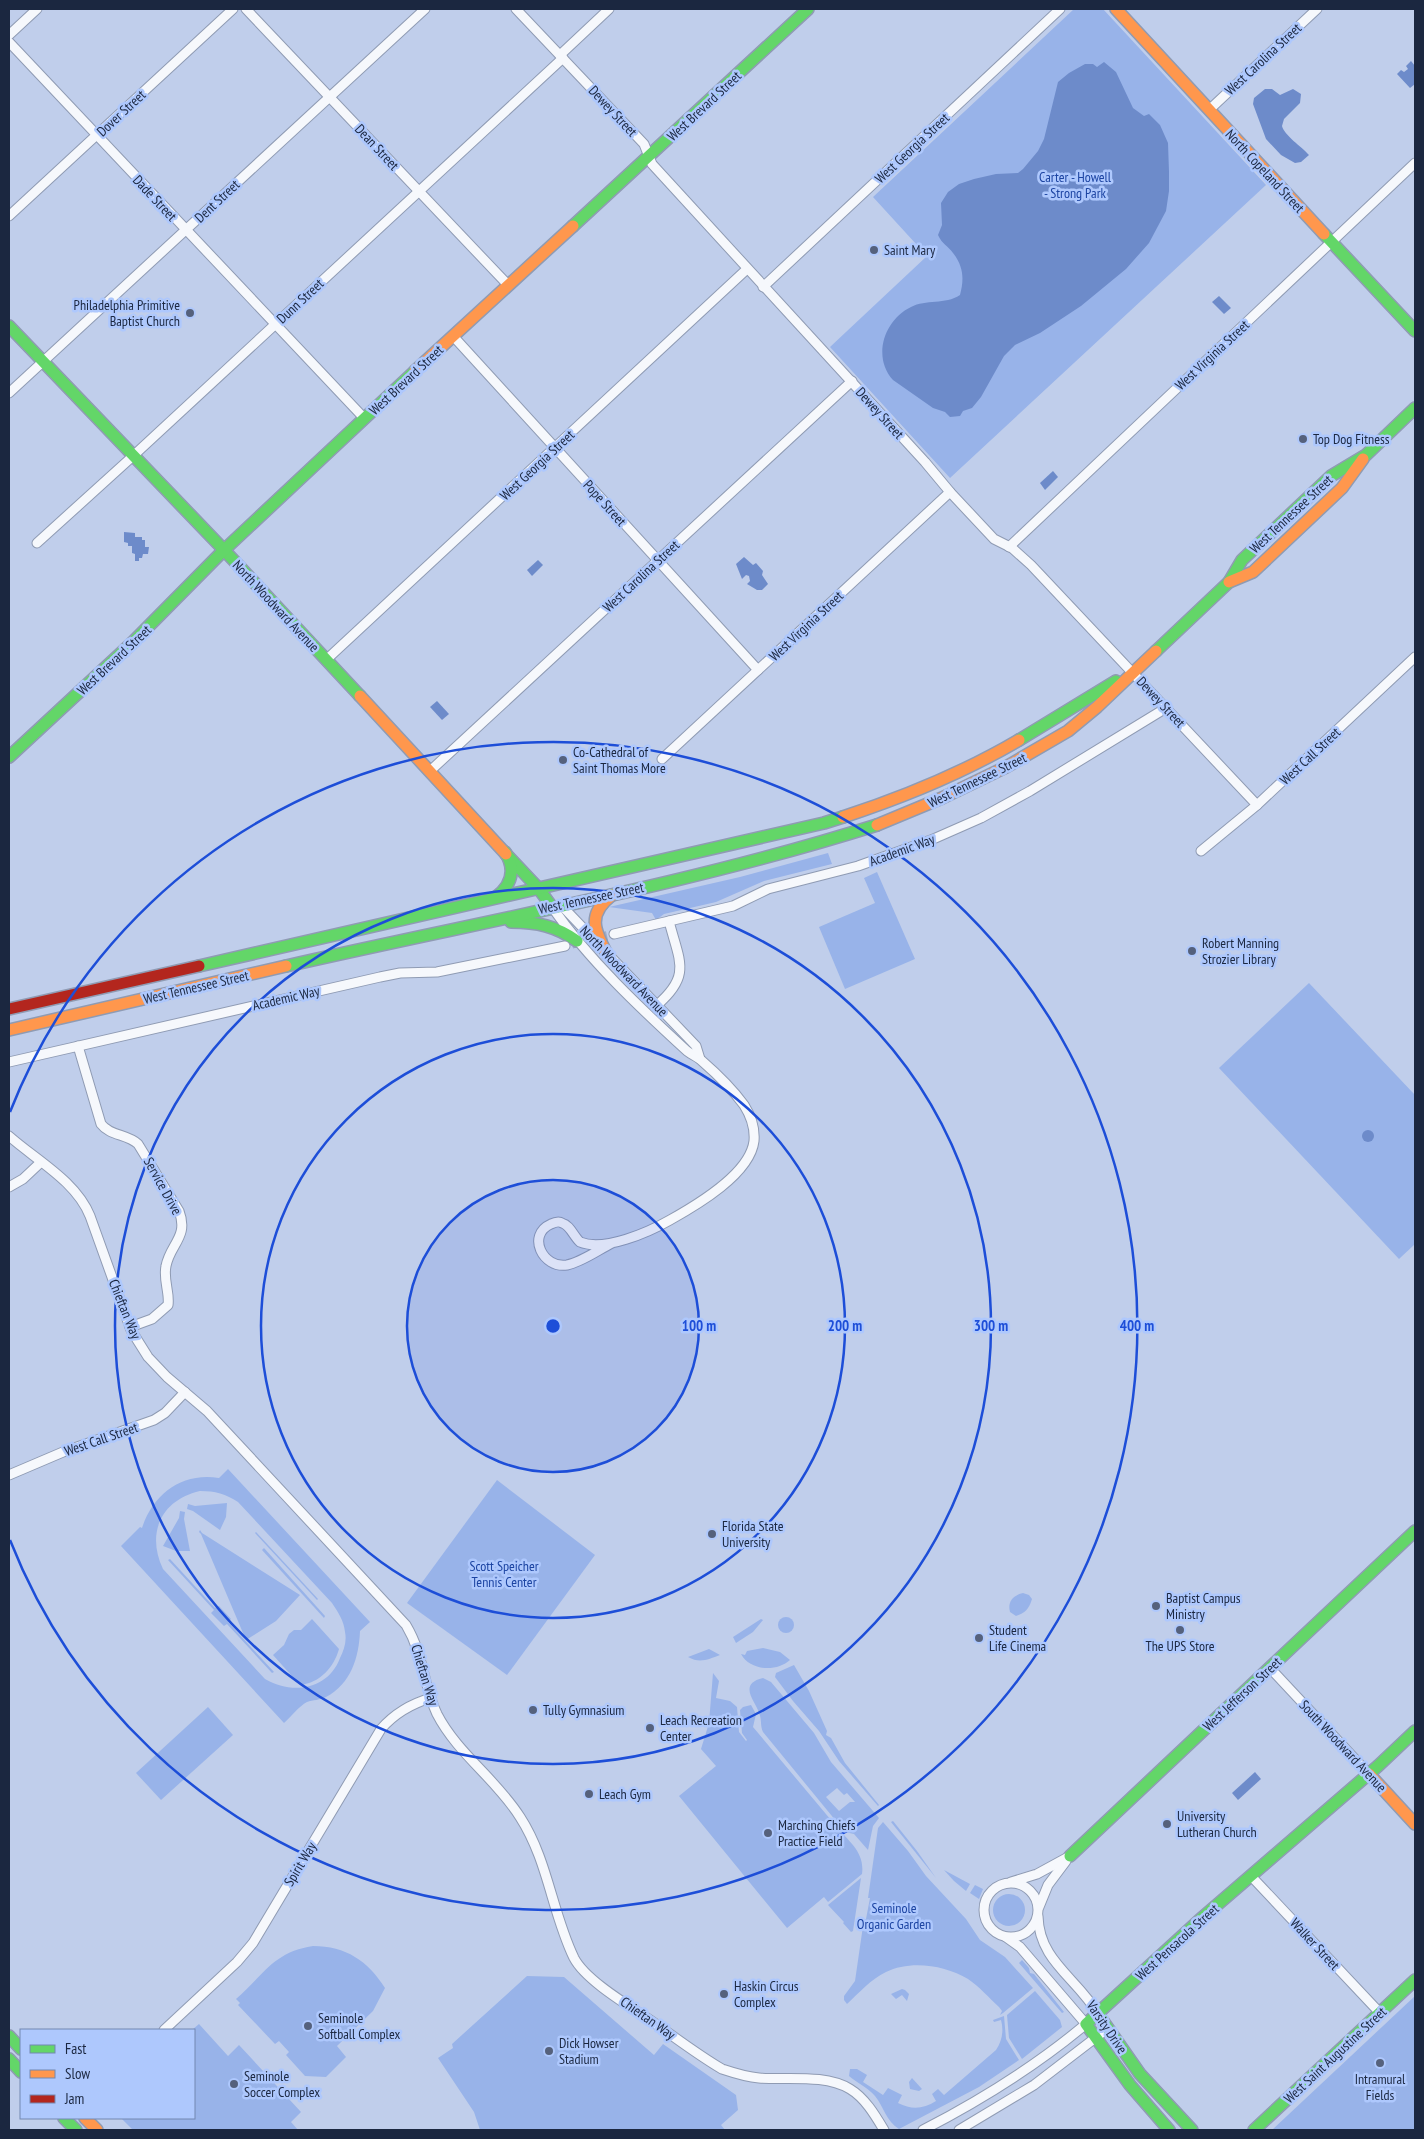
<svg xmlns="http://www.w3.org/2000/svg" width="1424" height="2139" viewBox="0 0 1424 2139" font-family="'PT Sans Narrow',sans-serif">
  <rect width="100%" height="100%" fill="#c0ceeb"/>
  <g fill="#98b3e9" fill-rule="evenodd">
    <path d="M1074,9H1103L1266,185L950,478L830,347L927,256L873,197Z"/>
    <path d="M828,853L832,864L764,881L716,902L664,914L656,920L652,913L609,907L740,877Z"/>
    <path d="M877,872L915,959L845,989L819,927L875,903L864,878Z"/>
    <path d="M1309,983L1415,1095V1244L1399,1259L1219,1068Z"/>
    <path d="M228,1469L370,1622L360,1631C359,1657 351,1684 326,1697C320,1700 313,1700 307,1702C299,1706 291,1717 284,1723L121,1546L140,1527L142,1528C153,1494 182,1472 219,1478ZM200,1491C215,1491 226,1494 238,1502L332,1603C338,1612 344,1621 345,1632C347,1641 344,1650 340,1658C328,1690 292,1695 265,1679L163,1569C146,1533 161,1500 200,1491Z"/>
    <path d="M497,1480L595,1555L507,1675L407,1603Z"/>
    <path d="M227,1503L226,1517L220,1530L193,1511L187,1509L188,1504L195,1506Z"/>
    <path d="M180,1511L185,1512L184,1519L190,1551H176L163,1546L179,1518Z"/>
    <path d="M200,1530L202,1533L300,1595L276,1621L246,1640L201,1534L199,1532Z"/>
    <path d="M256,1532L318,1599L317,1600L255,1533Z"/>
    <path d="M264,1548L325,1616L324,1618L262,1550Z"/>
    <path d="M170,1559L215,1608L219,1606L231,1619L228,1622L274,1672L272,1673L227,1624L224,1626L211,1613L214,1610L168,1560Z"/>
    <path d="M1023,1593L1029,1595L1032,1599C1029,1609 1025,1613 1016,1616L1010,1612C1007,1601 1014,1595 1023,1593Z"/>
    <circle cx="786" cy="1625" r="8"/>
    <path d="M312,1619L339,1649C334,1667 320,1683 300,1685L273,1655L284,1645L289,1634L294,1630H301Z"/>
    <path d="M761,1619L763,1620L753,1632L736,1643L733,1637Z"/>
    <path d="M763,1648L780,1652L790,1660C777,1672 750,1671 741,1654L745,1655L747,1651Z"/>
    <path d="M709,1649L720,1655C709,1659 700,1664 688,1657Z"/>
    <path d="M794,1665L809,1691L827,1731L826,1735L831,1738L845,1763L879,1805L878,1806L839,1761L819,1731L793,1701L775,1677L776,1673Z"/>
    <path d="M713,1673L719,1681L716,1698L730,1701L737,1707L739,1732L746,1741L747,1740L742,1733L740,1710L743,1707L751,1705L756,1714L753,1727L836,1826L833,1830L837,1827C849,1842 865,1852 862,1874L828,1902L824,1897L787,1928L679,1796L716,1766L701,1749L709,1723Z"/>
    <path d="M763,1678L771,1682L814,1733L831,1762L879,1818L873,1826L868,1850L854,1834L845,1832L763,1732C760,1726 762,1719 759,1713C756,1702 737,1684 763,1678ZM837,1788L844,1795L847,1793L855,1802H850L839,1811L826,1797Z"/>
    <path d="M208,1707L233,1735L161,1800L136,1773Z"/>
    <path d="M893,1821L917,1851L936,1878L891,1822Z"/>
    <path d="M883,1822L908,1851L926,1876L966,1919L980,1940L1005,1957L1033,1988L1003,2013L1000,2015L1002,2011L999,2007C989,1998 980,1987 968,1979C945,1965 910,1960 886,1972C871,1979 859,1993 847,2004L844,2000V1996L855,1981L864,1919H866L870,1898H868L878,1828Z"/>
    <path d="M944,1870L970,1884L966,1891L954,1881Z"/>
    <path d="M861,1878L853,1931L851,1932L843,1923L844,1922L828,1905Z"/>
    <path d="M975,1885L983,1889L979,1899L970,1893Z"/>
    <circle cx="1009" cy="1910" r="16"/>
    <path d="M313,1946C346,1946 368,1961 385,1988L373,2011L337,2046L346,2057L326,2077L305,2076L286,2055L289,2052L279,2041L275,2044L238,2005L240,2003L236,1999C264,1975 273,1952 313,1946Z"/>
    <path d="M1022,1960L1029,1968L1030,1973L1034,1974L1064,2012L1062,2013L1019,1963Z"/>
    <path d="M527,1976L564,1977L654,2055L663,2044L736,2095L738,2110L721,2125L725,2130H480L474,2112L438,2058L453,2048L452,2044Z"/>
    <path d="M902,1989L905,1990L909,1994L907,2001L902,1995L896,1999L891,1994Z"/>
    <path d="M1035,1991L1060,2020L1062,2027L1022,2059L1009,2038L1007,2015Z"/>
    <path d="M1415,1996V2130H1272Z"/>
    <path d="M1004,2016L1006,2039L1019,2060L979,2087L899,2129C886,2121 884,2107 875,2096C867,2087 857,2083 849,2076L850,2069H857L867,2075L863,2082L883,2095L888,2088L902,2095L898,2103C912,2110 923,2109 936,2101L932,2094L938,2089L944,2095L996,2050C1002,2041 1004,2031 1001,2020L994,2022L993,2020Z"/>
    <path d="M199,2024L228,2056L239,2045L301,2112L291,2122L298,2130H133L121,2118H194L192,2030Z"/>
    <path d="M912,2078L922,2089L919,2091L910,2089L909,2082Z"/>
  </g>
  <g fill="#6d8bca">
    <path d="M1411,61L1415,66V84L1410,88L1397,74L1401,70L1404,72L1408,69L1406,66Z"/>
    <path d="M1104,62L1116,72L1133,108L1144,116L1149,114L1160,125L1168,143L1169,172V191L1166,211L1149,243L1126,269L1081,306L1040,333L1015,345L1004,356L981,397L972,408L963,411L960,416L950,417L945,412L933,408L893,380C872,357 884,320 911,307C926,299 945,305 960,295C964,280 964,267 953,253C948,246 942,244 938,235L942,225L941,203L948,192L959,184L974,179L996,174L1018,173L1023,169L1038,151L1044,139L1058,82L1069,73L1085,64H1093L1097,67Z"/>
    <path d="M1265,89H1272L1280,95L1293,89L1301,94L1300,103L1284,119L1282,126C1284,135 1302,147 1309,155L1301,162L1295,163L1281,155L1266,139L1253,104L1254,98Z"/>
    <path d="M1219,296L1231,308L1224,314L1212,302Z"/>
    <path d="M1053,471L1058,477L1045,490L1040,483Z"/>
    <path d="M124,532L135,533V537H142V540H145V547H149L148,554H143L142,558H139V561H135V554L132,553V546H128V543L124,542Z"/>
    <path d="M744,557L753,565L756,563L763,571L762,575L768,584L762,590H757L747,584L750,581L749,576L746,575L742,579L736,564Z"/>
    <path d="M538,560L543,565L532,576L527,570Z"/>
    <path d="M437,701L449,714L442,720L430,707Z"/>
    <circle cx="1368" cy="1136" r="6"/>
    <path d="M1255,1772L1261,1779L1238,1800L1232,1793Z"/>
  </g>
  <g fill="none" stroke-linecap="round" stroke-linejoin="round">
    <path stroke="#9fadc9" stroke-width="9" stroke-dasharray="9 4.5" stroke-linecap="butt" d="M572,944L614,934"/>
    <g stroke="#8f9bb3" stroke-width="11">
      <g id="street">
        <path d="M246,9L508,285"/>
        <path d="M516,9L644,144L652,164L925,462L950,492L994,539L1012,548L1031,565L1257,805"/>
        <path d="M9,35L37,9"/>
        <path d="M9,42L364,418"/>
        <path d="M560,55L609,9"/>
        <path d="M1209,110L1317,9"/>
        <path d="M9,216L233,9"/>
        <path d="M763,287L1060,9"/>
        <path d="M453,336L758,670"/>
        <path d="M9,393L425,9"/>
        <path d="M37,543L133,456L563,58"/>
        <path d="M1009,547L1415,163"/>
        <path d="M326,660L747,269"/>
        <path d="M662,759L950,492"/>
        <path d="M430,771L852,381"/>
        <path d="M1201,851L1257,805L1415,657"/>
        <path d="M561,905L696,1046L700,1059"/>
        <path d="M552,907C589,960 639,1007 687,1051C692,1055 698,1057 702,1061C717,1074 733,1090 744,1105C751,1116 755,1129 754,1141C750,1174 697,1205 670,1220C649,1232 604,1252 580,1242C574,1237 570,1225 562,1223C559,1221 555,1222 551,1224C526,1235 543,1269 567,1265C582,1262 598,1250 612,1243"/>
        <path d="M614,934L733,906L768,889L858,866L931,840L981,818L1030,791L1166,708"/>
        <path d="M657,1005C692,975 679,961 669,921"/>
        <path d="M78,1046L101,1124C110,1136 127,1134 138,1144L179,1211C189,1237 170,1244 166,1266C163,1280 170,1293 168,1305L152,1319L130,1327"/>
        <path d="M9,1062L380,977L400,973L437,972L565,946"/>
        <path d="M9,1136C36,1160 76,1181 90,1216L131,1330L148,1357L167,1377L207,1411L406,1625C424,1655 423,1685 437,1714C457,1753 497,1780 520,1817C548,1860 552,1913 574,1958C586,1981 631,2007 653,2022C676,2038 698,2055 722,2069C734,2073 746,2077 759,2078C788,2080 825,2074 850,2089C865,2098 875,2115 884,2130"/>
        <path d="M9,1187L23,1179L40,1163"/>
        <path d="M9,1475L63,1452L154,1420L165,1413L185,1392"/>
        <path d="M1270,1668L1369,1774"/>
        <path d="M1251,1876L1380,2013"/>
        <path d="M1011,1882L1037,1874L1070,1856"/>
        <circle cx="1011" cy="1910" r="27"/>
        <path d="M1039,1907L1048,1885L1066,1861"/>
        <path d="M1038,1916C1039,1961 1077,1978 1098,2014"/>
        <path d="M164,2030L237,1962L253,1943L381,1729C395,1713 410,1704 431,1698"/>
        <path d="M923,2130C981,2100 1036,2066 1086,2024L1020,1947L1006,1937"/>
        <path d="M959,2130L1034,2085L1107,2029"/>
      </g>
    </g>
    <g stroke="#8f9bb3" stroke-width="14">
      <g id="fast">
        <path d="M573,226L808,9"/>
        <path d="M1324,234L1415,331"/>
        <path d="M9,326L224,550L360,696"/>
        <path d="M1156,651L1229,582L1242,560L1331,476L1366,455L1415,408"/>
        <path d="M1019,740L1116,681"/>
        <path d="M9,757L132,643L224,550L415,371"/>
        <path d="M506,854L539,889L552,907"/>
        <path d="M496,897C512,885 516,869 505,852"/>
        <path d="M511,922C537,922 556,926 577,941"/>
        <path d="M199,966L824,823L843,817"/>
        <path d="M286,966C483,921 684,886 877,825"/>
        <path d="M1070,1856L1415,1531"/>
        <path d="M1098,2014L1140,2074L1192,2130"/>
        <path d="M9,2036L21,2049"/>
        <path d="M9,2059L21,2072"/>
        <path d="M64,2118L76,2130"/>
        <path d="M1169,2130L1130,2085L1086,2024L1203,1917L1378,1766L1415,1731"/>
        <path d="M1254,2130L1415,1980"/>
      </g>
    </g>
    <g stroke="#8f9bb3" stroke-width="14">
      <g id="slow">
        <path d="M1116,9L1324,234"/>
        <path d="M415,371L573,226"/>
        <path d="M1229,582L1253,572L1342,488L1363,459"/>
        <path d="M360,696L506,854"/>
        <path d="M843,817C904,797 963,773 1019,740"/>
        <path d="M877,825L942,798L1006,767L1068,731L1097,707L1156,651"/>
        <path d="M607,954C594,930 587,914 612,895"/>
        <path d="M9,1030L286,966"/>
        <path d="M1369,1774L1415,1824"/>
        <path d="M85,2118L97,2130"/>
      </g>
    </g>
    <g stroke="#8f9bb3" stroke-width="14">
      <path id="jam" d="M9,1009L199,966"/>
    </g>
    <use href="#street" stroke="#f6f8fc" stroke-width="9"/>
    <use href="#fast" stroke="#63d668" stroke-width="11"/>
    <use href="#slow" stroke="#ff974d" stroke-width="11"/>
    <use href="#jam" stroke="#b3261e" stroke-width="11"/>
  </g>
  <circle cx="553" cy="1326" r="146" fill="#1d4ed8" fill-opacity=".12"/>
  <g fill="none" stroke="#1d4ed8" stroke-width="2.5">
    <circle cx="553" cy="1326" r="146"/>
    <circle cx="553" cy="1326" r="292"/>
    <circle cx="553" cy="1326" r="438"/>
    <path d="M10 1112A584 584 0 1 1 10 1540"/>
  </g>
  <g fill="#55617c" stroke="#aec8fd" stroke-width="2">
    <circle cx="874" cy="250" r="5"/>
    <circle cx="190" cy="313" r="5"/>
    <circle cx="1303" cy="439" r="5"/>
    <circle cx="563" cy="760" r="5"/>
    <circle cx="1192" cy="951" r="5"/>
    <circle cx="712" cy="1534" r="5"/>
    <circle cx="1156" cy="1606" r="5"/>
    <circle cx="1180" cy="1630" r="5"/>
    <circle cx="979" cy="1638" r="5"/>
    <circle cx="533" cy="1710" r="5"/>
    <circle cx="650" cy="1728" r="5"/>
    <circle cx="589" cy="1794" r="5"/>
    <circle cx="1167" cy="1824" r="5"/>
    <circle cx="768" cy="1833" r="5"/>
    <circle cx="724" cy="1994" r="5"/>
    <circle cx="308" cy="2026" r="5"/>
    <circle cx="549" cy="2051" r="5"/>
    <circle cx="1380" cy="2063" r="5"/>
    <circle cx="234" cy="2084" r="5"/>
  </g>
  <g text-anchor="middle" stroke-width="5" stroke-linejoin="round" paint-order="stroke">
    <g font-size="14" fill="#1b2740" stroke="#aec8fd">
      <text transform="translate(1263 59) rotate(-43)" y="5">West Carolina Street</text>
      <text transform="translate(704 106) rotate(-43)" y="5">West Brevard Street</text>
      <text transform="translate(613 111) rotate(47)" y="5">Dewey Street</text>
      <text transform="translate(121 113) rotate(-43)" y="5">Dover Street</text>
      <text transform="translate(377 147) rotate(47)" y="5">Dean Street</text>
      <text transform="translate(912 148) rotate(-43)" y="5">West Georgia Street</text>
      <text transform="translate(1265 171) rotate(47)" y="5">North Copeland Street</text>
      <text transform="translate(155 198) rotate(47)" y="5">Dade Street</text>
      <text transform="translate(217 201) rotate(-43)" y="5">Dent Street</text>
      <text transform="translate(300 301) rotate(-43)" y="5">Dunn Street</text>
      <text transform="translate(1212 355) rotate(-43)" y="5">West Virginia Street</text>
      <text transform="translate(406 380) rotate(-43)" y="5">West Brevard Street</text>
      <text transform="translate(880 413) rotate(48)" y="5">Dewey Street</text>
      <text transform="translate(537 465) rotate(-43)" y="5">West Georgia Street</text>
      <text transform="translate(605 503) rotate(48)" y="5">Pope Street</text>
      <text transform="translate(1291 514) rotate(-43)" y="5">West Tennessee Street</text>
      <text transform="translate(641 576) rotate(-43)" y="5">West Carolina Street</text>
      <text transform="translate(276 606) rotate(47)" y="5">North Woodward Avenue</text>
      <text transform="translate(806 626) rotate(-43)" y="5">West Virginia Street</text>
      <text transform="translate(114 660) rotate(-43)" y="5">West Brevard Street</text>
      <text transform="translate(1161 702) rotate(47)" y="5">Dewey Street</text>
      <text transform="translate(1310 756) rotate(-43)" y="5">West Call Street</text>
      <text transform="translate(977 780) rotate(-26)" y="5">West Tennessee Street</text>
      <text transform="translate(902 850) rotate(-20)" y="5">Academic Way</text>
      <text transform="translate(591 898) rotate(-12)" y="5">West Tennessee Street</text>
      <text transform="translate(624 971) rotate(46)" y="5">North Woodward Avenue</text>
      <text transform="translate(196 987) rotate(-13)" y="5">West Tennessee Street</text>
      <text transform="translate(286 998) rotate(-13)" y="5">Academic Way</text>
      <text transform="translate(163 1186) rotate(61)" y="5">Service Drive</text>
      <text transform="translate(125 1309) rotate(68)" y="5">Chieftan Way</text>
      <text transform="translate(101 1439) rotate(-19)" y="5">West Call Street</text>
      <text transform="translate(425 1675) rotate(73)" y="5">Chieftan Way</text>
      <text transform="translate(1242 1694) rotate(-43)" y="5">West Jefferson Street</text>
      <text transform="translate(1343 1746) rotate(47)" y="5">South Woodward Avenue</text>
      <text transform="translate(300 1864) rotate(-59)" y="5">Spirit Way</text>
      <text transform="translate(1177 1942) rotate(-42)" y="5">West Pensacola Street</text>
      <text transform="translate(1315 1944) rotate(47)" y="5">Walker Street</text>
      <text transform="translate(648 2018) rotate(35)" y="5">Chieftan Way</text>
      <text transform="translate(1107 2027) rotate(56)" y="5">Varsity Drive</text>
      <text transform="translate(1335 2055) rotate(-43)" y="5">West Saint Augustine Street</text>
    </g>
    <g font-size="14" fill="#1c44a2" stroke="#aec8fd">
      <text x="1075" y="182">Carter - Howell<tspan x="1075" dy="16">- Strong Park</tspan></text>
      <text x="504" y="1571">Scott Speicher<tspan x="504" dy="16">Tennis Center</tspan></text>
      <text x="894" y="1913">Seminole<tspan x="894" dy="16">Organic Garden</tspan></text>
    </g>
    <g font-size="14" fill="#1b2740" stroke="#aec8fd" text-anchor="start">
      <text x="884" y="255">Saint Mary</text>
      <text x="180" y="310" text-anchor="end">Philadelphia Primitive<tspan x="180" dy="16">Baptist Church</tspan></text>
      <text x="1313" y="444">Top Dog Fitness</text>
      <text x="573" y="757">Co-Cathedral of<tspan x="573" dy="16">Saint Thomas More</tspan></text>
      <text x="1202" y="948">Robert Manning<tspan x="1202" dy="16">Strozier Library</tspan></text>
      <text x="722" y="1531">Florida State<tspan x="722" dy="16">University</tspan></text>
      <text x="1166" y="1603">Baptist Campus<tspan x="1166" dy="16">Ministry</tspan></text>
      <text x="989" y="1635">Student<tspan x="989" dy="16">Life Cinema</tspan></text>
      <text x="1180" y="1651" text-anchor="middle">The UPS Store</text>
      <text x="543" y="1715">Tully Gymnasium</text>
      <text x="660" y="1725">Leach Recreation<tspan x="660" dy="16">Center</tspan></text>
      <text x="599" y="1799">Leach Gym</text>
      <text x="1177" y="1821">University<tspan x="1177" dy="16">Lutheran Church</tspan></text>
      <text x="778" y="1830">Marching Chiefs<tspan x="778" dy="16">Practice Field</tspan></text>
      <text x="734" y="1991">Haskin Circus<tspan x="734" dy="16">Complex</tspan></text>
      <text x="318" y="2023">Seminole<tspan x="318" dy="16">Softball Complex</tspan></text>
      <text x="559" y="2048">Dick Howser<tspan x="559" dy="16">Stadium</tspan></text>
      <text x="244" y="2081">Seminole<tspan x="244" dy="16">Soccer Complex</tspan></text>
      <text x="1380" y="2084" text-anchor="middle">Intramural<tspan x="1380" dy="16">Fields</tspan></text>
    </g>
  </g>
  <circle cx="553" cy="1326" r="8" fill="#1d4ed8" stroke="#aec8fd" stroke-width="2.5"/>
  <g font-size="15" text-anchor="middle" font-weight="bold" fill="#1d4ed8" stroke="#aec8fd" stroke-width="5" stroke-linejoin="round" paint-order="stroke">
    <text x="699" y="1331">100 m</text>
    <text x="845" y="1331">200 m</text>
    <text x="991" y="1331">300 m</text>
    <text x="1137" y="1331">400 m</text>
  </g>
  <rect width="1424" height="2139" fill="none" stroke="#1b2740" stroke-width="20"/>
  <rect x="20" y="2029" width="175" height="90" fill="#aec8fd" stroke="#7388b1"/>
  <rect x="30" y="2045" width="25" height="8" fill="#63d668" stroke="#7388b1"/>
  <text x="65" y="2054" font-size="15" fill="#1b2740">Fast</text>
  <rect x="30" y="2070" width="25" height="8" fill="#ff974d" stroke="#7388b1"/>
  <text x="65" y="2079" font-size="15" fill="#1b2740">Slow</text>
  <rect x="30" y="2095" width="25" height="8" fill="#b3261e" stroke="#7388b1"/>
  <text x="65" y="2104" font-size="15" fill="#1b2740">Jam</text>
</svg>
